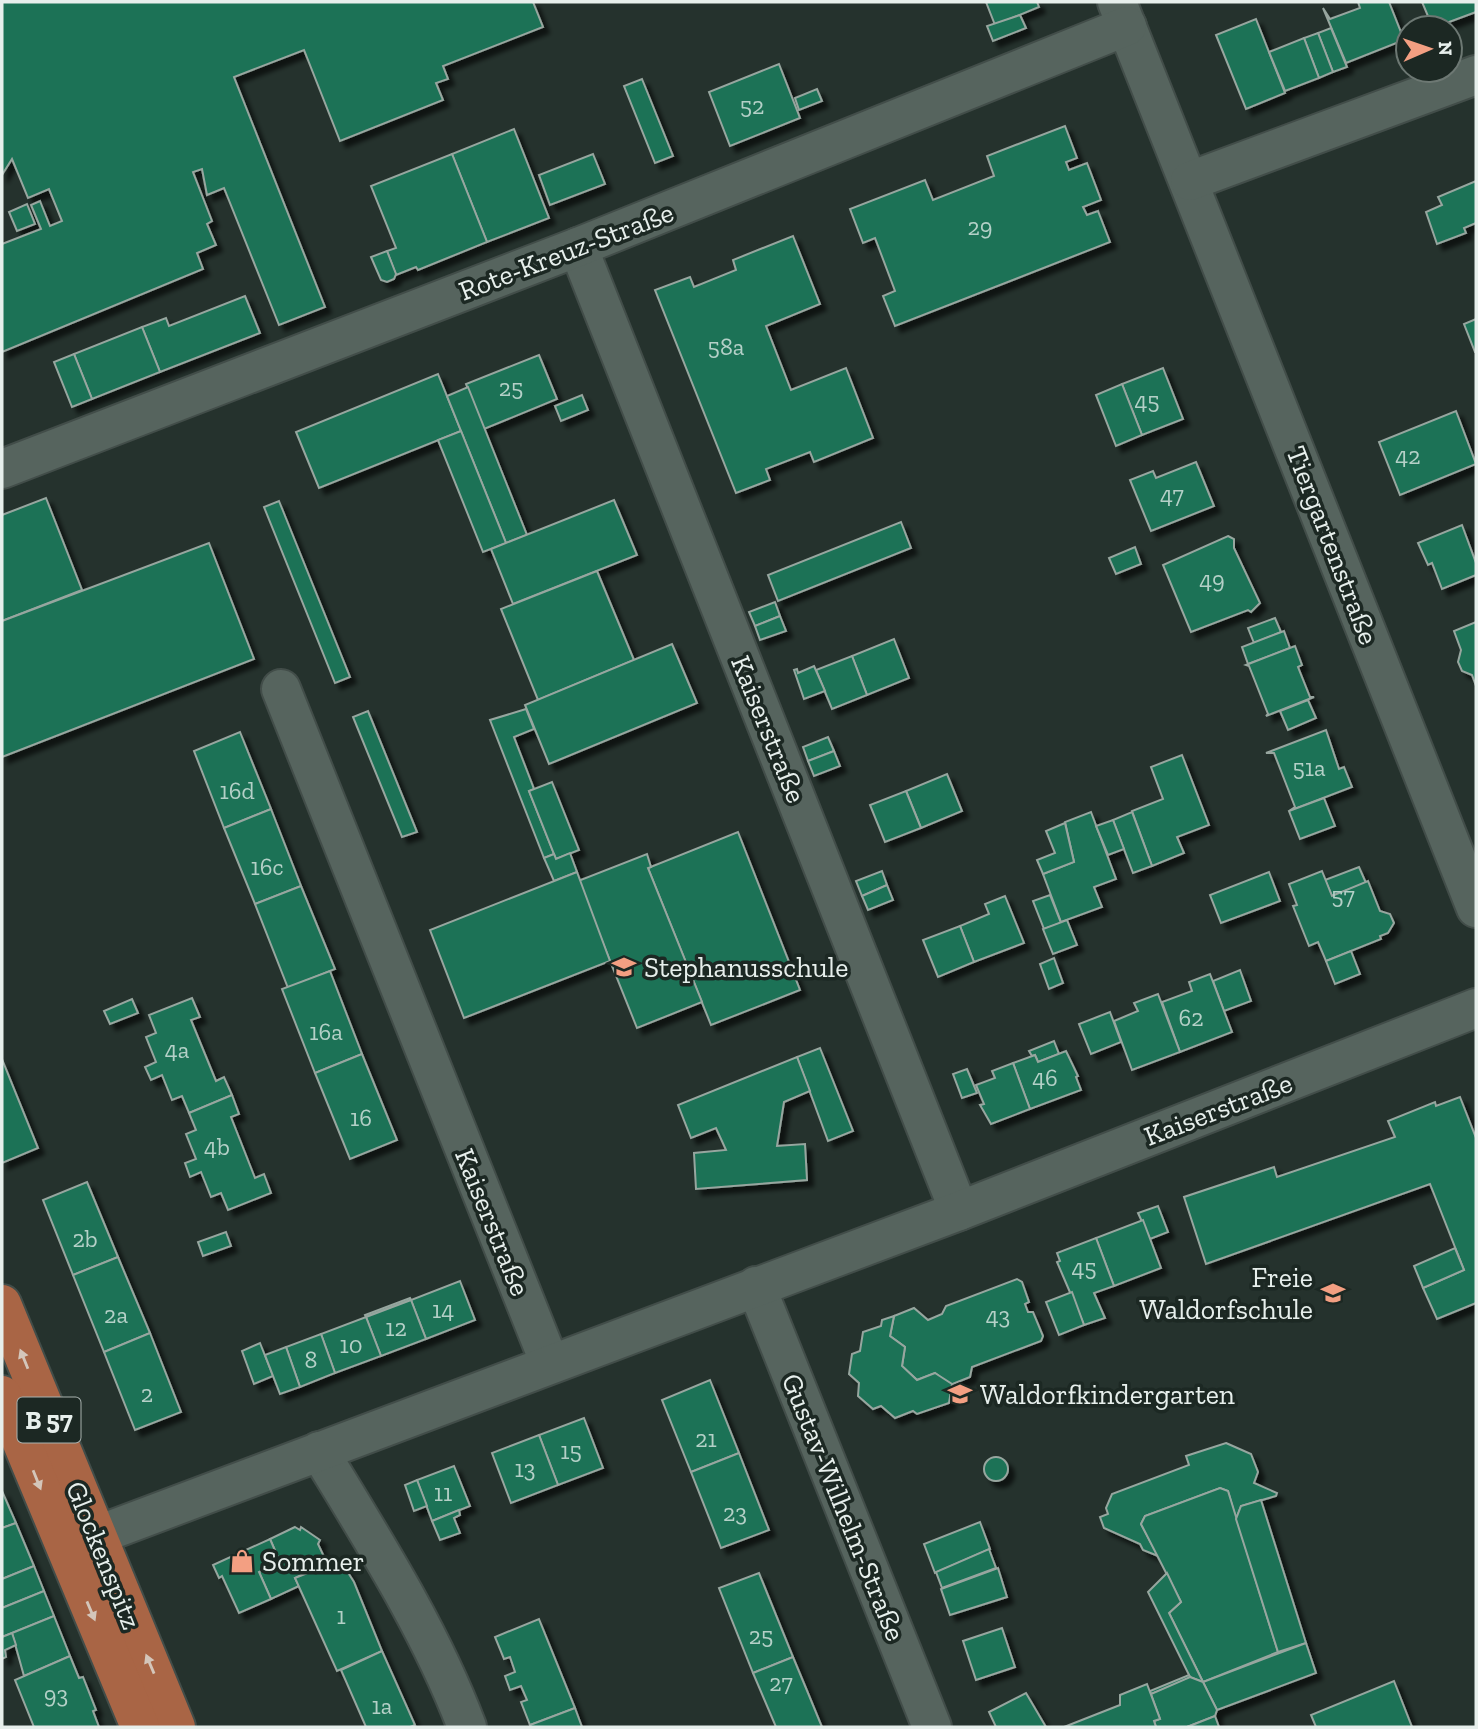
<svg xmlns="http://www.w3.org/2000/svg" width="1478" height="1729" viewBox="0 0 1478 1729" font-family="'Zilla Slab',serif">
  <defs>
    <filter id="shadow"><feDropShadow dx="6" dy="6" stdDeviation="2" flood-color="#0009"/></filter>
  </defs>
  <rect width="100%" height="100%" fill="#25322d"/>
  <g fill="#1a7257" stroke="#97a69f" stroke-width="2" filter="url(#shadow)">
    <path d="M2,2H533L543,27L443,66L448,79L436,83L443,100L340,141L304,50L234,77L325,307L279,325L224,188L207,195L202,169L193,172L212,221L207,224L216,245L197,253L203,269L2,352V244L41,229L31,205L40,201L50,226L62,221L49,189L28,198L12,159L2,175Z"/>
    <path d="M986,2H1037L1039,7L995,25Z"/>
    <path d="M1358,2H1389L1404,40L1346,63L1323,8L1330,19L1360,8Z"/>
    <path d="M1422,2H1476V12L1433,28Z"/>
    <path d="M1020,15L1026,28L993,41L987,26Z"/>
    <path d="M1256,19L1285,93L1246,109L1216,35Z"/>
    <path d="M1331,28L1347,67L1333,72L1318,33Z"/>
    <path d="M1318,33L1333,72L1319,78L1304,38Z"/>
    <path d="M1304,38L1319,78L1285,91L1269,52Z"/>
    <path d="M779,64L800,118L730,146L709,92Z"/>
    <path d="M642,79L673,156L655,163L624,86Z"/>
    <path d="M817,89L822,101L799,110L795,98Z"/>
    <path d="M1065,126L1077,158L1066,162L1069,170L1087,163L1101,200L1083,207L1087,215L1098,211L1110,242L895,326L883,296L895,291L875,238L863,243L850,209L925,180L933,200L994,176L987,156Z"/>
    <path d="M514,129L549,218L487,242L452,154Z"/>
    <path d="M452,154L487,242L418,270L416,267L396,275L387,251L396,248L371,186Z"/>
    <path d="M593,154L605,184L550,205L539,175Z"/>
    <path d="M1476,181V223L1464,228L1466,233L1437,244L1426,212L1442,205L1438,197Z"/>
    <path d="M27,204L35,224L17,231L9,212Z"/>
    <path d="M793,236L820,304L766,326L791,390L846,368L873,438L814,462L810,452L766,469L770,480L736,493L655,290L690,277L694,287L736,270L733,260Z"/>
    <path d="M387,251L396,274L394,279L387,282L381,280L371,257Z"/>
    <path d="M245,296L260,333L160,372L142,327L166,318L169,326Z"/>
    <path d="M1476,319V352H1475L1464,324Z"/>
    <path d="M142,327L160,372L92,399L74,354Z"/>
    <path d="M74,354L92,399L72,407L54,362Z"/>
    <path d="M539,355L557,399L484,429L466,384Z"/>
    <path d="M1163,368L1183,419L1142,435L1122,384Z"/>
    <path d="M438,374L461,431L319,488L296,432Z"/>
    <path d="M1122,384L1142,435L1116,446L1096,395Z"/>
    <path d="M468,387L527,535L506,543L447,396Z"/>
    <path d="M582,395L588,410L561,421L555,406Z"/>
    <path d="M1456,411L1476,464L1400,495L1379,442Z"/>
    <path d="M461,431L506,543L483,552L438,440Z"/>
    <path d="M1196,462L1214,506L1151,531L1130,480L1153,471L1156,478Z"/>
    <path d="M46,498L82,590L2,621V515Z"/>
    <path d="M614,500L637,555L513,604L491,549Z"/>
    <path d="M279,501L350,677L335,683L264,507Z"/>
    <path d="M901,522L911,548L778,601L768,575Z"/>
    <path d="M1462,525L1476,563V575L1442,589L1432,563L1428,565L1418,543Z"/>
    <path d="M1228,536L1234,539V548L1260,603L1251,612L1248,610L1191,632L1163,565Z"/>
    <path d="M209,543L254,659L2,757V621Z"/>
    <path d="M1135,547L1141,564L1116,574L1109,558Z"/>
    <path d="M597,571L634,660L538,700L501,609Z"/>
    <path d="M775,602L780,616L755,626L749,612Z"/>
    <path d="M780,616L786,631L760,640L755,626Z"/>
    <path d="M1275,618L1281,632L1254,643L1248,628Z"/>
    <path d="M1476,622V686L1472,675L1462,671L1458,662L1461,650L1454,631Z"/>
    <path d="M1284,631L1290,648L1248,664L1242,647Z"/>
    <path d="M894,639L909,678L867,695L852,656Z"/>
    <path d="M672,644L697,703L549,764L525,705Z"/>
    <path d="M1295,646L1302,665L1298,667L1310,697H1314L1266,716L1268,714L1249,666L1246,665Z"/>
    <path d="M852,656L867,695L832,709L816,670Z"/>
    <path d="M814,666L825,691L804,699L794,670L797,669L798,673Z"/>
    <path d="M1308,700L1316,718L1288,730L1280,711Z"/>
    <path d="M526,709L534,729L514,737L534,789L529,791L554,854L544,858L490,720Z"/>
    <path d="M368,711L417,832L402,837L353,717Z"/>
    <path d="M1326,730L1339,769L1344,767L1352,787L1289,811L1295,807L1274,753H1266Z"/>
    <path d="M240,732L271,809L224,828L194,751Z"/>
    <path d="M828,737L834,751L808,761L803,747Z"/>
    <path d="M834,751L840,766L814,776L808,761Z"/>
    <path d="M1182,755L1209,825L1177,837L1184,853L1152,866L1132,811L1163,799L1151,767Z"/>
    <path d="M947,774L962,811L921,828L906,791Z"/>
    <path d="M552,782L579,850L556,859L529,791Z"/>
    <path d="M906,791L921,828L885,842L870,805Z"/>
    <path d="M1324,798L1335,826L1300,839L1289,811Z"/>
    <path d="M271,809L301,886L255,904L224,828Z"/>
    <path d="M1091,812L1116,879L1094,887L1102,907L1061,922L1043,874L1074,862L1065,822Z"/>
    <path d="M1132,812L1152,866L1133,873L1113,820Z"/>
    <path d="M1113,820L1124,849L1108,855L1096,826Z"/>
    <path d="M1065,823L1074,862L1043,874L1037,860L1055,853L1046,831Z"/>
    <path d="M738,832L800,990L711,1025L648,868Z"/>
    <path d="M570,853L577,872L554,881L544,858L554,854L556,859Z"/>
    <path d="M647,854L651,867L648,868L702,1002L637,1028L578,881Z"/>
    <path d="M1359,867L1366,883L1332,896L1325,880Z"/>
    <path d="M882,871L887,885L862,896L856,881Z"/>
    <path d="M1322,871L1332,896L1368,881L1380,911L1390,914L1394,923L1388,933L1380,936L1381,939L1326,961L1318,942L1309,946L1293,906L1297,905L1289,884Z"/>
    <path d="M577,872L610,961L464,1018L430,930Z"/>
    <path d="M1269,872L1280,901L1221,923L1210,895Z"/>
    <path d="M887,885L893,900L868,910L862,896Z"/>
    <path d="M301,886L335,969L288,988L255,904Z"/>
    <path d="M1050,895L1061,923L1044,929L1033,901Z"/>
    <path d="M1005,896L1024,943L974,962L960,926L989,914L985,904Z"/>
    <path d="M1067,920L1077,945L1053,954L1043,929Z"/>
    <path d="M960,926L974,962L938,977L923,940Z"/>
    <path d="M1351,951L1360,974L1335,984L1326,961Z"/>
    <path d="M1054,958L1063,983L1049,989L1040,964Z"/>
    <path d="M1240,970L1251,1001L1224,1011L1213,981Z"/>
    <path d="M330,971L362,1054L315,1073L282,989Z"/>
    <path d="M1210,974L1232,1032L1180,1052L1162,1002L1192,991L1189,982Z"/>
    <path d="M1158,994L1180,1052L1132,1070L1114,1021L1138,1011L1134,1003Z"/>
    <path d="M192,998L200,1017L191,1020L216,1081L224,1077L232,1095L189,1113L182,1096L172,1100L162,1075L151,1080L145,1067L156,1062L146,1037L156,1033L149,1015Z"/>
    <path d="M132,999L138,1013L110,1024L104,1011Z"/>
    <path d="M1110,1012L1121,1042L1091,1054L1079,1024Z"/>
    <path d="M1054,1041L1059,1054L1038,1062L1035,1055L1032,1056L1029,1051Z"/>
    <path d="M820,1048L853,1131L828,1141L797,1057Z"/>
    <path d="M1066,1051L1078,1076L1076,1077L1081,1090L1030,1109L1013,1063L1035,1055L1038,1062Z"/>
    <path d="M362,1054L397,1140L350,1159L315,1073Z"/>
    <path d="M797,1057L810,1091L784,1102L777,1146L805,1144L807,1180L696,1189L694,1153L726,1150L716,1128L691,1138L678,1105Z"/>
    <path d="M2,1059L38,1148L2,1163Z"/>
    <path d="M1013,1063L1030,1109L991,1124L980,1105L984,1104L976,1085L995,1078L992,1071Z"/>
    <path d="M967,1069L977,1093L962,1098L953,1074Z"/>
    <path d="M232,1095L239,1114L231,1117L255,1178L264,1174L271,1193L228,1210L221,1193L211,1197L201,1172L190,1177L185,1163L196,1159L186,1134L196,1130L189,1113Z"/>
    <path d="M1460,1097L1476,1138V1303L1437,1319L1423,1288L1464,1270L1430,1184L1206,1264L1184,1197L1274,1167L1277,1177L1395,1137L1388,1121L1435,1102L1436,1106Z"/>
    <path d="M87,1182L118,1257L73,1275L43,1200Z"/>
    <path d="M1158,1206L1168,1232L1150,1239L1138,1213Z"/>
    <path d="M1143,1220L1161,1268L1114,1286L1096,1238Z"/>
    <path d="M226,1232L231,1246L203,1256L198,1242Z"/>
    <path d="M1096,1238L1114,1286L1094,1293L1105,1318L1084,1325L1057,1262L1060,1261L1057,1253Z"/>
    <path d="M1455,1248L1464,1270L1423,1288L1414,1266Z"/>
    <path d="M118,1257L150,1333L104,1352L73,1275Z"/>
    <path d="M1017,1279L1022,1282L1029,1302L1025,1304L1028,1312H1033L1043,1336L1041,1341L972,1367L970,1377L950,1385L935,1373L917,1380L902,1366L905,1347L890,1336L894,1316L914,1308L928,1320L942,1314L946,1306Z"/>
    <path d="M460,1281L475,1320L426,1339L411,1300Z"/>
    <path d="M1072,1292L1084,1325L1059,1335L1046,1302Z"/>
    <path d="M410,1298L411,1300L366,1317L365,1315Z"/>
    <path d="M411,1300L426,1339L381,1356L366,1317Z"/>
    <path d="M894,1316L890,1336L905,1347L902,1366L917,1380L935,1373L952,1384L949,1403L917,1414L913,1411L895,1418L881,1406L873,1409L858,1396L859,1383L849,1374L852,1354L860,1351L863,1332L881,1326L882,1320Z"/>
    <path d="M366,1317L381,1356L335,1373L321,1334Z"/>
    <path d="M150,1333L181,1412L135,1430L104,1352Z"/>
    <path d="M321,1334L335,1373L300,1387L286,1347Z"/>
    <path d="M260,1343L273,1376L254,1384L242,1351Z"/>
    <path d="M286,1347L300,1387L280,1394L265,1355Z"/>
    <path d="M710,1380L739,1453L691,1472L662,1400Z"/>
    <path d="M584,1418L603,1468L558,1485L539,1435Z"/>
    <path d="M539,1435L558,1485L511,1503L492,1453Z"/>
    <path d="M1226,1443L1251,1454L1258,1472L1254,1483L1277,1493L1276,1496L1241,1506L1236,1519L1228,1491L1220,1488L1145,1516L1141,1524L1158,1556L1143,1550L1140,1544L1104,1528L1100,1517L1108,1514L1106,1508L1112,1494L1189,1465L1186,1456Z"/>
    <path d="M739,1453L769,1530L721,1548L691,1472Z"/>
    <circle cx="996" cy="1469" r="12"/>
    <path d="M454,1466L470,1506L432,1521L417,1480Z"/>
    <path d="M417,1480L427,1506L414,1511L405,1485Z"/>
    <path d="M1220,1488L1228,1491L1278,1652L1203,1682L1169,1613L1181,1602L1141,1524L1145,1516Z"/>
    <path d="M2,1491L16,1523L2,1528Z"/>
    <path d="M1261,1500L1306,1643L1278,1652L1236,1519L1241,1506Z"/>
    <path d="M459,1510L460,1515L454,1518L460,1533L440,1540L432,1521Z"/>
    <path d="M980,1522L990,1549L935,1573L924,1544Z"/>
    <path d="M16,1523L34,1566L2,1579V1528Z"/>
    <path d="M295,1527L300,1530L301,1527L320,1540L318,1544L327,1563L295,1578L299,1586L271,1599L259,1572L280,1562L270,1539Z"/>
    <path d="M270,1539L280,1562L259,1572L271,1599L239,1613L222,1576L219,1578L213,1565Z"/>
    <path d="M989,1549L996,1568L942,1588L936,1572Z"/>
    <path d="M340,1560L354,1582L382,1651L337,1671L295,1578Z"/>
    <path d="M34,1566L44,1591L2,1608V1579Z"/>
    <path d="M998,1568L1007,1597L950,1615L941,1589Z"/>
    <path d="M759,1573L793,1657L753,1673L719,1588Z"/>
    <path d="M1167,1573L1181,1602L1169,1613L1203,1682L1190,1677L1148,1592Z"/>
    <path d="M44,1591L54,1616L2,1637V1608Z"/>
    <path d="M54,1616L70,1656L24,1676L12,1633Z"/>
    <path d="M539,1619L575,1708L530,1725L521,1702L527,1700L521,1686L510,1690L505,1676L515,1672L510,1657L504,1659L495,1637Z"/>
    <path d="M1002,1628L1015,1667L976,1680L963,1641Z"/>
    <path d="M12,1633L16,1645L5,1650L6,1657L2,1659V1637Z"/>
    <path d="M1306,1643L1316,1673L1217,1710L1203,1682Z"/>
    <path d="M382,1651L415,1725L410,1727H366L341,1670Z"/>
    <path d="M70,1656L79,1678L83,1677L96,1710L93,1711L99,1727H34L15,1680Z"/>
    <path d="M793,1657L808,1693L822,1727H776L753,1673Z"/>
    <path d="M1189,1675L1191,1679L1151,1694L1150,1691Z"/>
    <path d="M1190,1677L1203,1682L1217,1710L1215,1716L1187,1727H1156L1154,1721L1160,1719L1151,1694Z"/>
    <path d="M1394,1681L1412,1727H1316L1311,1715Z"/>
    <path d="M1147,1684L1160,1719L1154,1721L1156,1727H1064L1120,1705V1695Z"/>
    <path d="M1026,1693L1046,1727H996L989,1712Z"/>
    <path d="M575,1708L582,1727H531L530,1725Z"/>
    <path d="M1215,1716L1219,1727H1187Z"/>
  </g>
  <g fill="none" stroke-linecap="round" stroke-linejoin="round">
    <g stroke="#424d49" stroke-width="42">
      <g id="street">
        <path d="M1117,2L1476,908"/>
        <path d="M1190,181L1476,75"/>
        <path d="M578,247L959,1211"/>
        <path d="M2,469L578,247L1127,26"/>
        <path d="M281,689L550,1364"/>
        <path d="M756,1286L932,1727"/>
        <path d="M319,1451C373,1540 430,1629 467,1727"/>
        <path d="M66,1547L959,1211L1476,1008"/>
      </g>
    </g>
    <g stroke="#424d49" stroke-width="42">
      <g id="primary">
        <path d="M2,1304L176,1727"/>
        <path d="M2,1395L140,1727"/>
      </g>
    </g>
    <use href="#street" stroke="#56645e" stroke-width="38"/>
    <use href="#primary" stroke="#a96545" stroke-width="38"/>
  </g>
  <defs><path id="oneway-solid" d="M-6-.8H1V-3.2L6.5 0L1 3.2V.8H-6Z" transform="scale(1.75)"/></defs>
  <g fill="#d4c6ba">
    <use href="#oneway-solid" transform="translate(24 1359) rotate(-112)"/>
    <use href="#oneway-solid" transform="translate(37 1480) rotate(68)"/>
    <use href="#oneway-solid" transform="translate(91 1611) rotate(67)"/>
    <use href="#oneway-solid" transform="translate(150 1664) rotate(-113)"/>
  </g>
  <defs>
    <g id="school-bare" transform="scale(1.89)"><path d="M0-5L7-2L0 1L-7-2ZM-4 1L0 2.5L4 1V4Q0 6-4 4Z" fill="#f39f82" stroke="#1c2823" stroke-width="2.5" paint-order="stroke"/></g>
    <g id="shop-bare" transform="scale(1.89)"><path d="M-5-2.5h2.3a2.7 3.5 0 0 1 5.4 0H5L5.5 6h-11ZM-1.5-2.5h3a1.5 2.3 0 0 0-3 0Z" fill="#f39f82" stroke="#1c2823" stroke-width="2.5" paint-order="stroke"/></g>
  </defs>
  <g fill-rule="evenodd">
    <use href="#school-bare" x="624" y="967"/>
    <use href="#school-bare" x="1333" y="1293"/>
    <use href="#school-bare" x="960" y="1394"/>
    <use href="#shop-bare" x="242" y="1561"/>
  </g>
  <g text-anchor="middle" stroke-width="7" stroke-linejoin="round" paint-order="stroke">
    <g font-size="24" fill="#b4d0c7">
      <text x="752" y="114">52</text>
      <text x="980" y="235">29</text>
      <text x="726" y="355">58a</text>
      <text x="511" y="396">25</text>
      <text x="1147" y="409">45</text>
      <text x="1408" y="464">42</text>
      <text x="1172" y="503">47</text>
      <text x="1212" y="588">49</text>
      <text x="1309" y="776">51a</text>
      <text x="237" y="799">16d</text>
      <text x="267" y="875">16c</text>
      <text x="1343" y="904">57</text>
      <text x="1191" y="1026">62</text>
      <text x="326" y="1040">16a</text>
      <text x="177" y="1058">4a</text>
      <text x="1045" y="1086">46</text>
      <text x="361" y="1126">16</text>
      <text x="217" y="1155">4b</text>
      <text x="85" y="1247">2b</text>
      <text x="1084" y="1276">45</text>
      <text x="443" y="1318">14</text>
      <text x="116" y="1323">2a</text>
      <text x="998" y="1324">43</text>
      <text x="396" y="1336">12</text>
      <text x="351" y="1353">10</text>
      <text x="311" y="1368">8</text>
      <text x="147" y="1402">2</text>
      <text x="706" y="1447">21</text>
      <text x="571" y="1459">15</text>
      <text x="525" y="1477">13</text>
      <text x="443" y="1501">11</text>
      <text x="735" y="1521">23</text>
      <text x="341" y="1624">1</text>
      <text x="761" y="1644">25</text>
      <text x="781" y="1691">27</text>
      <text x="56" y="1703">93</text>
      <text x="382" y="1714">1a</text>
    </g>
    <rect fill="#1c2823" stroke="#aab3b0" stroke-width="2" x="17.5" y="1397.5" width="63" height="45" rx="5"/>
    <g font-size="26" font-weight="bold" fill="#e7efec">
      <text x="49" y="1429">B 57</text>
    </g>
    <g font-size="28" fill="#e7efec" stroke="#1c2823">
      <text transform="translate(566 251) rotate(-21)" y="10">Rote-Kreuz-Straße</text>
      <text transform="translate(1333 545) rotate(69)" y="10">Tiergartenstraße</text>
      <text transform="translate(769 729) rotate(68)" y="10">Kaiserstraße</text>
      <text transform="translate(1218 1109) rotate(-21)" y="10">Kaiserstraße</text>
      <text transform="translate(493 1222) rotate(68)" y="10">Kaiserstraße</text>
      <text transform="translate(844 1507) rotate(68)" y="10">Gustav-Wilhelm-Straße</text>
      <text transform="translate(104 1555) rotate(68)" y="10">Glockenspitz</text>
    </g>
    <g font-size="28" fill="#e7efec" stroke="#1c2823" text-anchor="start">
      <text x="644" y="977">Stephanusschule</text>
      <text x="1313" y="1287" text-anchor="end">Freie<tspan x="1313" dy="32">Waldorfschule</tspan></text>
      <text x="980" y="1404">Waldorfkindergarten</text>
      <text x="262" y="1571">Sommer</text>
    </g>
  </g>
  <rect width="1478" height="1729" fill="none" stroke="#e7efec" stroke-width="7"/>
  <g transform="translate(1429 49) rotate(88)"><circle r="33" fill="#1c2823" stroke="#6d7873" stroke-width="2"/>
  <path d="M0-5L12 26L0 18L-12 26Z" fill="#f39f82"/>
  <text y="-10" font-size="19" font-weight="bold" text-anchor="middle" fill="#e7efec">N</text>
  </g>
</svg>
